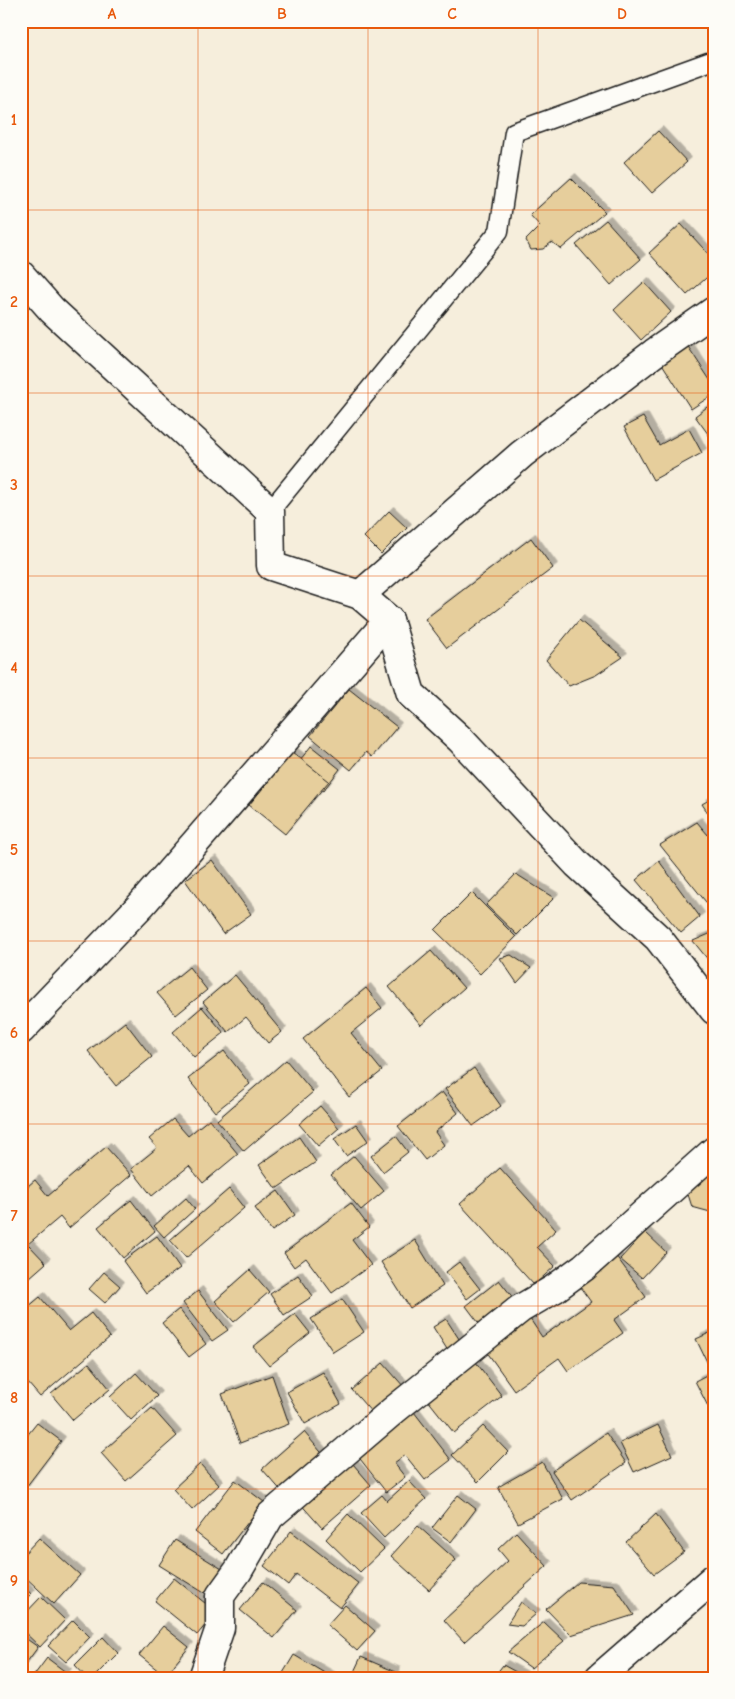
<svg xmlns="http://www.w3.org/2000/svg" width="735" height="1699" viewBox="0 0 735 1699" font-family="'Comic Neue',sans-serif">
  <defs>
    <filter id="shadow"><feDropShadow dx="4.5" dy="-4.5" stdDeviation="0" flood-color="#0004"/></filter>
  </defs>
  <rect width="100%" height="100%" fill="#f6eedc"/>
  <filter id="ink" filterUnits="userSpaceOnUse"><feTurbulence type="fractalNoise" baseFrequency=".02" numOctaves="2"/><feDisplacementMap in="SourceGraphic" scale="10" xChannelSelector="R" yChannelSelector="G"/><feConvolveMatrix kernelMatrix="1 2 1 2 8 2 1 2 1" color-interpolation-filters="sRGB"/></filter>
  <g filter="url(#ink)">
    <g fill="#e6ce9c" stroke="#1c1c1c" filter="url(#shadow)">
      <path d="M658,131L687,162L652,193L624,162Z"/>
      <path d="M571,178L605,212L561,249L552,242L543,249L531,250L526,240L540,226L530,215Z"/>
      <path d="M606,220L641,259L611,285L576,245Z"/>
      <path d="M681,224L714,260V271L687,295L649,253Z"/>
      <path d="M644,282L671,312L641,340L614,310Z"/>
      <path d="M685,342L714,386V394L691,409L659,359Z"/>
      <path d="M714,402V436L711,438L695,416Z"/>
      <path d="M643,417L659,445L689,429L702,453L653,480L624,427Z"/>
      <path d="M389,511L407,528L381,554L364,537Z"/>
      <path d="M531,538L553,568L447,648L425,619Z"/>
      <path d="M579,620L623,657L596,675L569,686L546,660Z"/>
      <path d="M349,689L397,727L372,757L366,752L351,770L310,736Z"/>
      <path d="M311,746L340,769L323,791L294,768Z"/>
      <path d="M292,752L329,781L285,834L249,805Z"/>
      <path d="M714,797V822L702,804Z"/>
      <path d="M697,822L714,842V912L660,845Z"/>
      <path d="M212,860L251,914L223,934L185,880Z"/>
      <path d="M659,861L700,917L681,933L636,880Z"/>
      <path d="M516,874L554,898L517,935L486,905Z"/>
      <path d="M472,893L516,937L480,974L435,930Z"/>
      <path d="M714,932V967L693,941Z"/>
      <path d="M431,951L464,988L421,1025L389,987Z"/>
      <path d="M511,955L531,968L517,983L500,958Z"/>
      <path d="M189,967L207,990L176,1015L157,993Z"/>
      <path d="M235,975L282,1032L268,1043L246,1017L228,1032L203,1002Z"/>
      <path d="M366,988L382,1008L351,1033L382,1071L349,1097L303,1039Z"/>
      <path d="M202,1007L224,1033L194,1057L173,1032Z"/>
      <path d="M125,1022L152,1057L116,1086L88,1051Z"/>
      <path d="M224,1051L250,1084L215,1112L188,1079Z"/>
      <path d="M286,1060L313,1092L244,1151L217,1120Z"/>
      <path d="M474,1068L501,1106L473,1126L445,1089Z"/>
      <path d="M442,1092L458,1113L435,1132L444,1145L425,1160L398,1126Z"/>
      <path d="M320,1106L339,1128L318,1146L299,1124Z"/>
      <path d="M173,1119L188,1136L209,1119L238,1154L203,1183L189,1166L152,1196L131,1169L157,1148L149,1139Z"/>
      <path d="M356,1124L368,1141L346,1156L334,1139Z"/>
      <path d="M396,1136L408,1152L383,1172L371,1156Z"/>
      <path d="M299,1137L316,1162L276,1189L259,1165Z"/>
      <path d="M106,1147L131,1175L69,1228L60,1217L28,1244L21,1237V1192L35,1180L48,1196Z"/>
      <path d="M354,1156L384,1191L361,1210L331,1175Z"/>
      <path d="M714,1167V1213L692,1207L686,1188Z"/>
      <path d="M500,1168L556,1230L537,1247L555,1266L534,1285L460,1204Z"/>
      <path d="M229,1189L244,1208L186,1258L170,1240Z"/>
      <path d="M278,1191L295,1215L272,1231L255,1208Z"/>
      <path d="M186,1198L195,1209L164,1237L154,1226Z"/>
      <path d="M131,1200L155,1231L123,1258L98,1227Z"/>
      <path d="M351,1203L369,1227L352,1240L371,1265L332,1293L306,1258L294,1267L284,1253Z"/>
      <path d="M645,1232L666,1252L642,1278L620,1259Z"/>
      <path d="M157,1236L180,1268L146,1293L123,1261Z"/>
      <path d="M415,1240L443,1286L410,1308L381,1262Z"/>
      <path d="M29,1245L46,1263L21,1285V1252Z"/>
      <path d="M616,1256L646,1297L614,1320L623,1333L568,1371L559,1358L514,1390L484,1348L528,1316L542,1337L591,1302L577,1283Z"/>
      <path d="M459,1262L480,1289L467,1299L446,1272Z"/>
      <path d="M250,1270L269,1292L234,1322L215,1301Z"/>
      <path d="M104,1272L120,1286L105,1303L89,1289Z"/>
      <path d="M298,1275L313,1296L284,1315L270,1294Z"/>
      <path d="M499,1280L518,1304L484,1330L466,1306Z"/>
      <path d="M198,1291L228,1330L212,1341L183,1303Z"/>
      <path d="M40,1297L69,1331L91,1313L110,1337L40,1397L21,1375V1313Z"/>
      <path d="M342,1299L364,1332L333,1352L311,1319Z"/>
      <path d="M179,1309L206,1344L189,1357L162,1323Z"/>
      <path d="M295,1314L310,1333L269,1366L253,1347Z"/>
      <path d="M446,1319L463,1345L450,1354L433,1327Z"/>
      <path d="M714,1331V1364L709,1366L696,1339Z"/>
      <path d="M475,1361L502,1396L454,1433L427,1399Z"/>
      <path d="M89,1363L110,1389L73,1420L51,1394Z"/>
      <path d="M383,1363L404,1387L373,1414L352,1390Z"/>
      <path d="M714,1371V1418L695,1381Z"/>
      <path d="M323,1372L341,1404L305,1424L287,1392Z"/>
      <path d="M136,1373L157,1396L131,1420L110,1397Z"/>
      <path d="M272,1375L289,1424L240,1443L222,1394Z"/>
      <path d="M152,1408L177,1436L126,1481L101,1453Z"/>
      <path d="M414,1412L451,1460L425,1480L405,1455L394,1463L405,1477L386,1492L357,1455Z"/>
      <path d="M37,1423L61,1441L23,1491L21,1489V1443Z"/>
      <path d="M658,1425L672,1455L634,1472L620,1443Z"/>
      <path d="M483,1426L508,1452L478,1482L452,1455Z"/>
      <path d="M304,1432L326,1458L284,1494L262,1469Z"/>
      <path d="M606,1433L626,1463L572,1500L552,1471Z"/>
      <path d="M347,1457L371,1485L322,1528L297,1500Z"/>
      <path d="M542,1462L563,1499L518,1523L498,1487Z"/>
      <path d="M200,1464L219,1485L192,1510L173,1489Z"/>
      <path d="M235,1480L264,1502L223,1554L195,1532Z"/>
      <path d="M409,1481L426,1499L384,1538L361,1513L382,1495L387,1501Z"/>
      <path d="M458,1495L476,1509L451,1542L432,1528Z"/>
      <path d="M348,1514L384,1549L360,1572L326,1539Z"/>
      <path d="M656,1514L684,1552L654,1574L626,1542Z"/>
      <path d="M418,1526L456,1560L429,1590L391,1556Z"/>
      <path d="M291,1531L359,1584L340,1608L296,1574L288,1585L264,1566Z"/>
      <path d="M516,1532L547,1566L464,1642L444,1620L508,1561L498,1549Z"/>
      <path d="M39,1538L80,1575L54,1604L21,1573V1557Z"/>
      <path d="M175,1540L222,1569L206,1594L159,1565Z"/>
      <path d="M174,1578L216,1612L197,1635L155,1601Z"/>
      <path d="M263,1582L297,1610L274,1638L240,1610Z"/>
      <path d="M578,1582L614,1585L634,1615L571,1635L546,1609Z"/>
      <path d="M21,1583L31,1594L21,1604Z"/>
      <path d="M41,1597L65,1620L40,1647L21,1629V1618Z"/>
      <path d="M521,1602L536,1614L522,1626L507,1624Z"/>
      <path d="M345,1605L375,1631L357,1651L327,1625Z"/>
      <path d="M73,1620L90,1637L66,1662L48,1646Z"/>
      <path d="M544,1622L564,1641L531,1668L508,1652Z"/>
      <path d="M163,1626L189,1647L165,1676L139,1655Z"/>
      <path d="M21,1635L38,1647L21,1670Z"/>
      <path d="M103,1637L118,1653L93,1678H87L75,1665Z"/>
      <path d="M294,1655L333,1678H280Z"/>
      <path d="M361,1657L396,1672L394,1678H351Z"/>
      <path d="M47,1658L67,1673L63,1678H32Z"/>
      <path d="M503,1665L527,1678H493Z"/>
    </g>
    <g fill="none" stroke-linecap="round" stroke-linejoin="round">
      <g stroke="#1c1c1c" stroke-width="21">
        <path id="lane" d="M270,511L499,231L514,132L714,60"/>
      </g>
      <g stroke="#1c1c1c" stroke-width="31">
        <g id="street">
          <path d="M21,275L52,310L270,511L271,566L360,595L389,620L411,694L460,739L577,864L658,938L714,1010"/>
          <path d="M360,595L522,454L654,353L714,311"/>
          <path d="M21,1030L142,904L389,620"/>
          <path d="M203,1678L220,1628V1596L238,1571L270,1516L394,1410L520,1309L554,1289L584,1267L714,1151"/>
          <path d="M599,1678L714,1578"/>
        </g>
      </g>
      <use href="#lane" stroke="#fdfcf7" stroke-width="18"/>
      <use href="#street" stroke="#fdfcf7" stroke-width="28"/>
    </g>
  </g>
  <path fill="none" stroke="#e8590c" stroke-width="1" stroke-opacity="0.55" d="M198,21V1678M368,21V1678M538,21V1678M21,210H714M21,393H714M21,576H714M21,758H714M21,941H714M21,1124H714M21,1306H714M21,1489H714"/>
  <rect width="735" height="1699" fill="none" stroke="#fdfcf7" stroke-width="55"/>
  <rect x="28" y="28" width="680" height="1644" fill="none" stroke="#e8590c" stroke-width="2"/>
  <g font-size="16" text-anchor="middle" font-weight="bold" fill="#e8590c">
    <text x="112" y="19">A</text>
    <text x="282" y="19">B</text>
    <text x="452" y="19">C</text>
    <text x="622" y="19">D</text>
    <text x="14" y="125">1</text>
    <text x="14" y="307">2</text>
    <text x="14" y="490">3</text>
    <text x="14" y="673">4</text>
    <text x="14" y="855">5</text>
    <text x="14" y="1038">6</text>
    <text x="14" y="1221">7</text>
    <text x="14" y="1403">8</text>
    <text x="14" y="1586">9</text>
  </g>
</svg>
